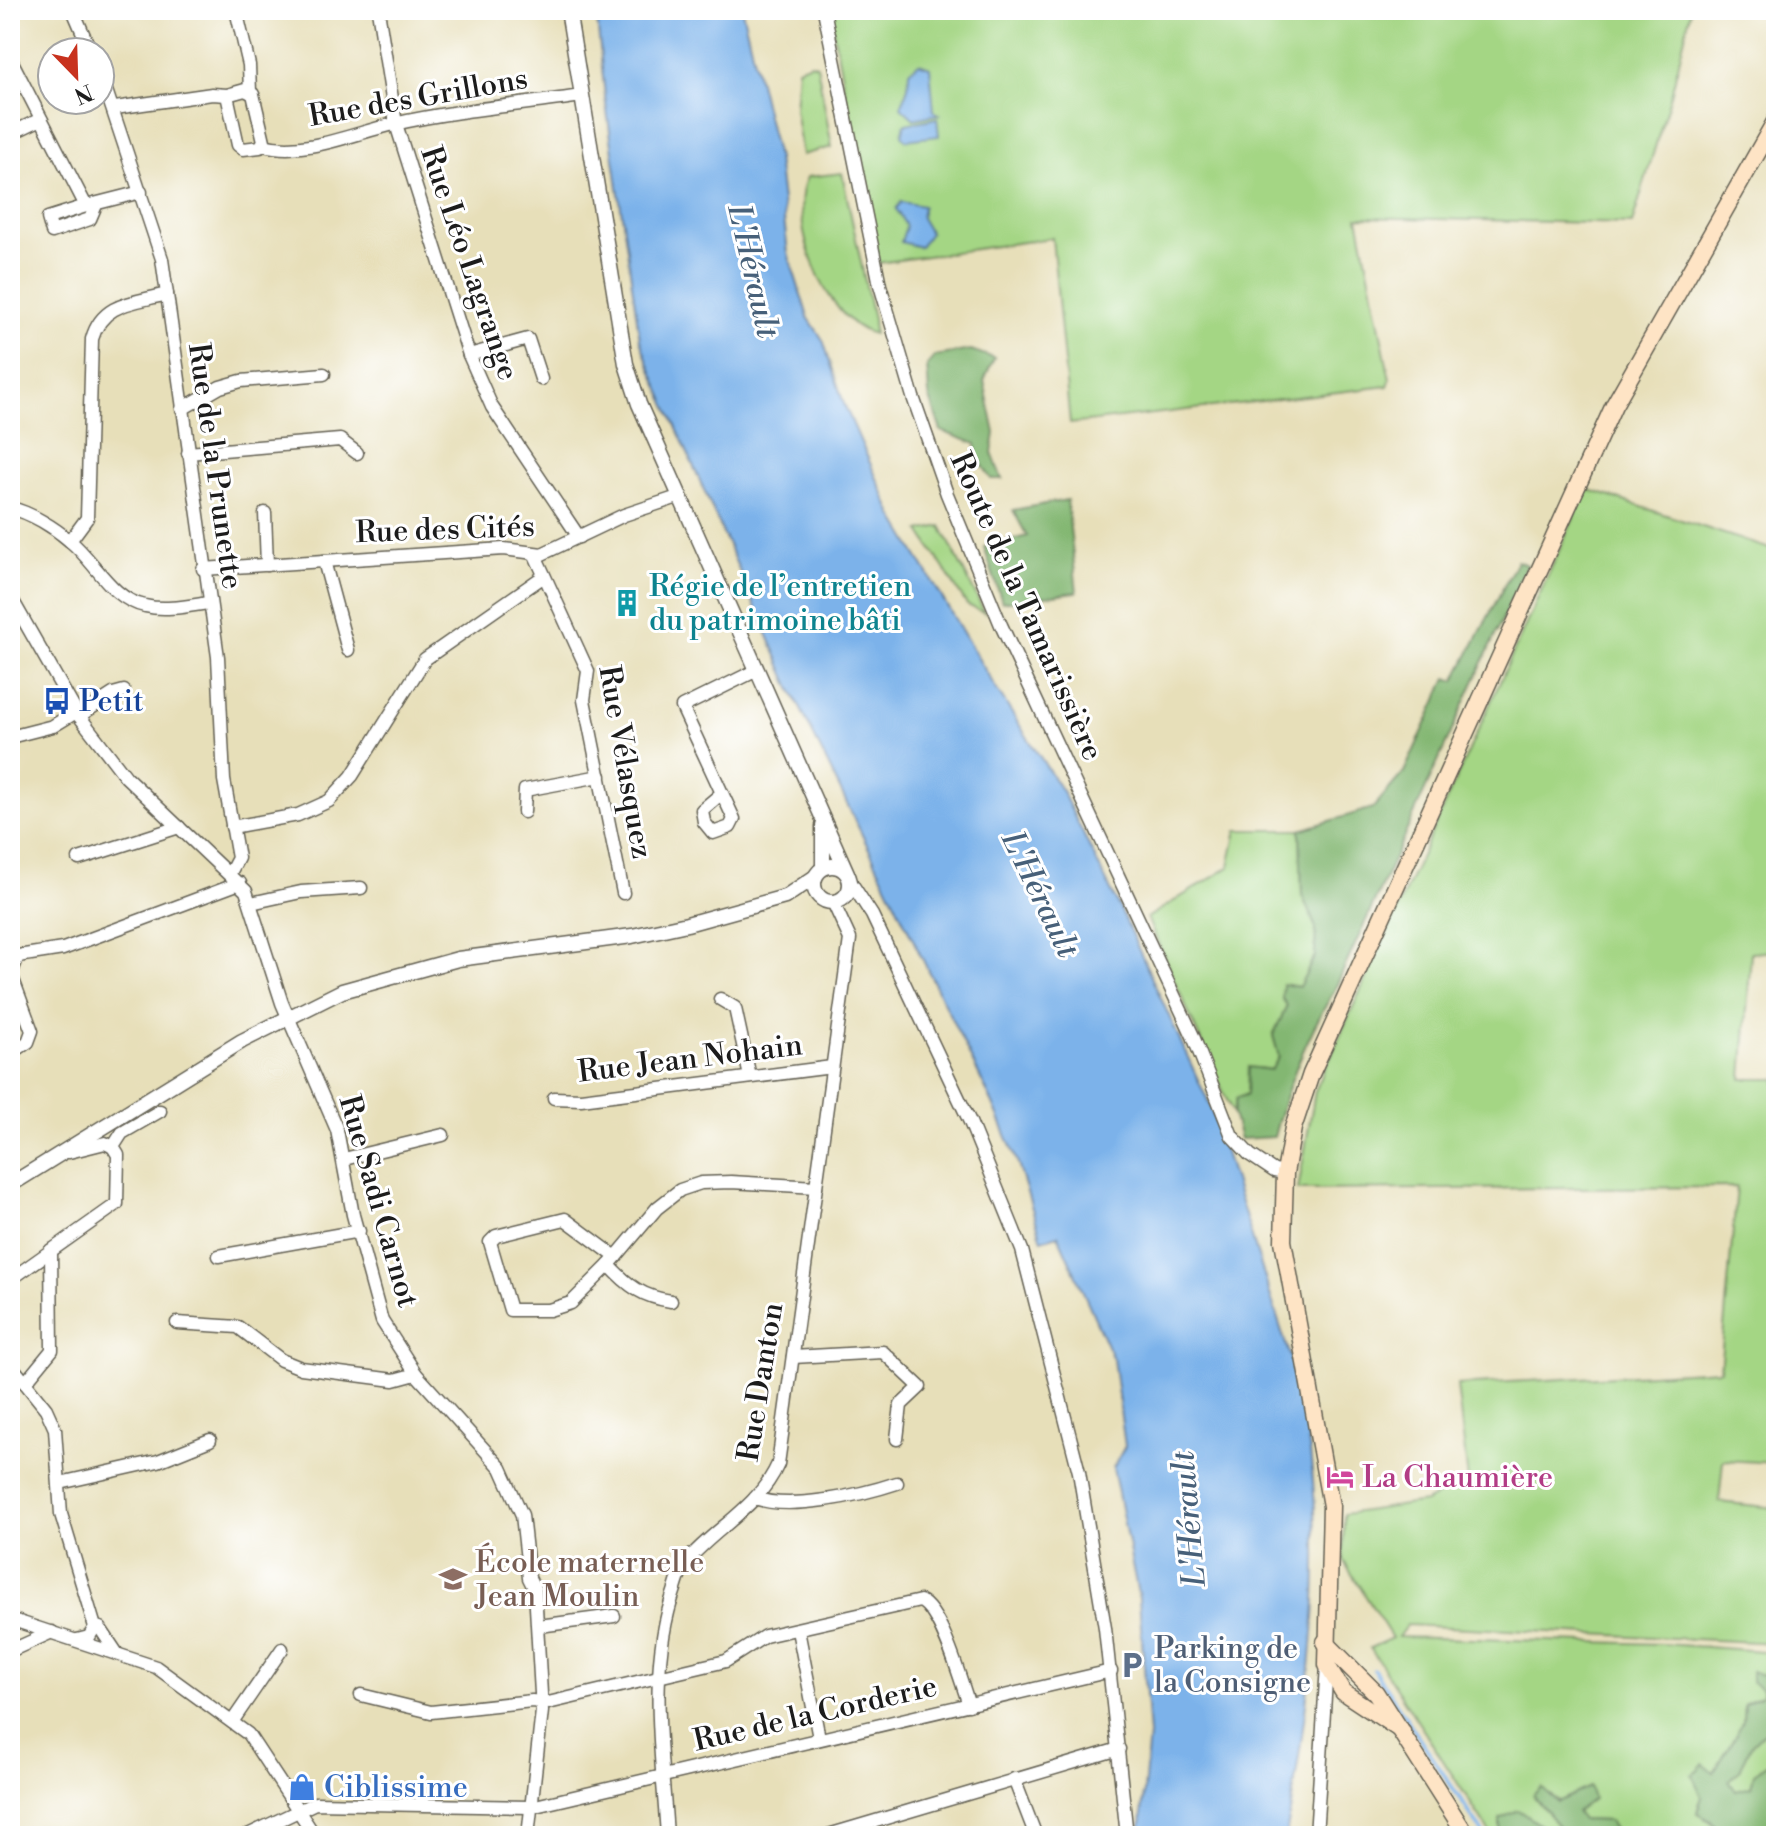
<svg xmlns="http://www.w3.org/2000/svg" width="1786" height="1846" viewBox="0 0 1786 1846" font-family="'Libre Bodoni',serif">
  <rect width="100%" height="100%" fill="#fff"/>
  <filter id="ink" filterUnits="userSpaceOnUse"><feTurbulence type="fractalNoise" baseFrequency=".0125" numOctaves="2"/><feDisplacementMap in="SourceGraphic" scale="16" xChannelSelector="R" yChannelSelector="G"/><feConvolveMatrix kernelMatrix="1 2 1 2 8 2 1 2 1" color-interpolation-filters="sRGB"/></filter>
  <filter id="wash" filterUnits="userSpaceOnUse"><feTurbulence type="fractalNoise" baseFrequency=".006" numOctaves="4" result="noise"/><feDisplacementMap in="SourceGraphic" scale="32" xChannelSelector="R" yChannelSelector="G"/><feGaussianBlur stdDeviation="1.8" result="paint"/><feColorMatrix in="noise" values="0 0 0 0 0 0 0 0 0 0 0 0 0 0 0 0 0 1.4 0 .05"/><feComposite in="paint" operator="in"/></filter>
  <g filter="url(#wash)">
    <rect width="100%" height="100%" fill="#e7dfb9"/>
    <g fill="#a4d684" stroke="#607950" stroke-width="2">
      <path d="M829,10H1691L1672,91L1632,224L1358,217L1390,380L1388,386L1070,424L1052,238L878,263Z"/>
      <path d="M810,63L817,65L832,147L802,155L795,109L798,68Z"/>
      <path d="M842,173L873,319L874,334C826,323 786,219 807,177Z"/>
      <path d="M1587,489L1776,551V951L1751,953L1742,1079H1776V1463L1723,1460L1719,1502L1776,1508V1643L1407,1625L1398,1637L1664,1644L1776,1652V1688L1765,1676L1762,1695L1744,1704L1743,1722L1699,1804L1697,1814L1710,1821L1723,1836H1618L1609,1821L1582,1820C1572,1807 1554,1800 1541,1788L1533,1795L1558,1826L1550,1832L1500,1819V1836H1492L1370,1648L1392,1638L1343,1560L1344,1514L1425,1502L1468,1480L1457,1385L1720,1370L1737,1187L1298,1190L1315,1091Z"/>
      <path d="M941,526L985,613L967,605L920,531Z"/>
      <path d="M1237,830H1300L1302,895L1316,928L1315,956L1299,987L1283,985L1287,1006L1273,1036L1279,1056L1272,1070L1259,1068L1247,1094L1236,1099L1233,1114L1147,918L1229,867Z"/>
      <path d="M1776,1698V1758L1754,1773L1751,1787L1736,1792L1729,1781L1740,1770L1751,1745L1772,1725L1771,1704Z"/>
    </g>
    <g fill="#83b772" stroke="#506a47" stroke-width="2">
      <path d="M971,350L994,358L984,381L995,433L992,453L1002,479H991L977,456L976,444L941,431L929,395L927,365L935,356Z"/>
      <path d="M1067,500L1077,592L1002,602L984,547L1027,536L1013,510Z"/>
      <path d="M1517,561L1527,565L1334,991C1306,1038 1287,1084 1274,1137L1240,1139L1233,1114L1236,1099L1247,1094L1248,1067L1271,1070L1279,1057L1273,1035L1287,1006L1282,998L1283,984L1299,987L1315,956L1316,928L1302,895L1300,830L1373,808L1404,772L1447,678L1455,681Z"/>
      <path d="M1751,1671L1765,1676L1776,1688L1771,1704L1772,1725L1751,1745L1740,1770L1729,1781L1736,1791L1751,1787L1754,1773L1776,1758V1836H1723L1711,1821L1697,1814L1702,1796L1692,1775L1703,1764L1714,1772L1743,1722L1744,1704L1762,1695V1689L1751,1681Z"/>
      <path d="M1541,1787L1557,1802L1589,1787L1593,1799L1576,1812L1582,1820L1609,1821L1618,1836H1500V1819L1518,1810L1550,1832L1558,1826L1533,1795Z"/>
    </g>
    <g fill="#7bb2ea" stroke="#4c6783" stroke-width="2">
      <path d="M596,10H742L777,158L788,253L808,317L823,340L844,404L893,515L997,690L1062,791L1123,915L1211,1108L1295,1373C1334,1524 1312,1684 1286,1836H1140L1149,1735L1139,1599L1113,1468L1125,1446L1113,1359L1058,1235L1042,1240L1017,1161L993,1104L794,695L649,365L640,340L605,97Z"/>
      <path d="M919,63L930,67L934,111L939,114L914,119L901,107L908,87L909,71Z"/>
      <path d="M937,118L939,136L906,140L902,135L905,124Z"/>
      <path d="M901,202L923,206L921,218L930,233L920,247L901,242L906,226L896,209Z"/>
    </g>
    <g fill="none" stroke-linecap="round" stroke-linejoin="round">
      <path stroke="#7bb2ea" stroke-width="4" d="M1374,1670L1485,1836"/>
    </g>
  </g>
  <g filter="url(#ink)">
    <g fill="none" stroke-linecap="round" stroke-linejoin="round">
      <g stroke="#636053" stroke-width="15">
        <g id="minor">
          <path d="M73,10L91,52"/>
          <path d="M236,10L249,65L250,92"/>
          <path d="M378,10L396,124L469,355L492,407L579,537"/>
          <path d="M824,10L880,285L913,397L947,494L1001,625L1193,1036L1232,1136L1250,1155L1274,1171L1285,1173"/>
          <path d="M10,58L86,206L141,192"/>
          <path d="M100,72L162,259L218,657L224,780L238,858L230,873"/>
          <path d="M115,108L212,94L227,95L245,90L253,94L264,141L260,147L243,149L238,145L227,95"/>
          <path d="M10,134L41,119"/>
          <path d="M263,145C305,156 354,133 394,124C455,110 520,105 582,96"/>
          <path d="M86,206L48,218L52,232L90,219L96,205"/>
          <path d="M469,355L528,339L541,379"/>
          <path d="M182,409L220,387L241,381L324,374"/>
          <path d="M188,453L340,440L357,453"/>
          <path d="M10,508C30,512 55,528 70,541C95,561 111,599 145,606C165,611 188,606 208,603"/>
          <path d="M265,513L267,565"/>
          <path d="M70,541L87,518L92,339C102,302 134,303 167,294"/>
          <path d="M535,555L588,671L584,700L623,893"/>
          <path d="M324,561L348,650"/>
          <path d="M203,569L504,549L542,554L624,515L678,497"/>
          <path d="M10,596L76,712L126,777L246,891L282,1003L337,1130L353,1215L382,1321L416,1374L501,1468L522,1515L529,1578L535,1590L542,1711L528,1836"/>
          <path d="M79,716L113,694L124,691"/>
          <path d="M10,737L53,726L76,712"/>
          <path d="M722,793L702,810L704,822L713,833L730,827L734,819L682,707L757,670"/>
          <path d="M524,812L525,790L600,776"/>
          <path d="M232,827L298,815L329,801L352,776L425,659L544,576"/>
          <path d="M79,859L179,827"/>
          <path d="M850,881L872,915L970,1122L1022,1250L1079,1472L1105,1628L1127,1836"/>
          <path d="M251,903L301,892L361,888"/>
          <path d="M720,999L735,1008L750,1077"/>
          <path d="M10,1054L28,1042L32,1031L11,974L18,956L63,949L240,883"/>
          <path d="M554,1098L581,1099L832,1067"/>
          <path d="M69,1152L105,1143L113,1147"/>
          <path d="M344,1159L443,1135"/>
          <path d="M219,1256L359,1231"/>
          <path d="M616,1257L565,1219L496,1236L490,1242L510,1310H549L571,1303L609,1265L657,1208L680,1190L701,1183L731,1182L816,1187"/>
          <path d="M609,1265C628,1286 643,1297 671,1301"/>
          <path d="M14,1277L117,1204L118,1155L113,1147L122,1133L160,1111"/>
          <path d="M177,1323L238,1327L281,1360L301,1368L394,1380L416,1374"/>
          <path d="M793,1357L883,1352L920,1387L901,1405L897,1439"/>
          <path d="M10,1364L46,1409L55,1429L61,1514L95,1627L89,1637L77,1640"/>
          <path d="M25,1383L52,1350L51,1250"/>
          <path d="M60,1483L158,1461L210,1440"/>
          <path d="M755,1498C790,1511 861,1495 897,1483"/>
          <path d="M10,1619L156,1667L248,1734L315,1836"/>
          <path d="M539,1626L614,1616"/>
          <path d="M95,1627L100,1628L116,1652"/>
          <path d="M798,1630L819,1738"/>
          <path d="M10,1651L52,1632"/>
          <path d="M361,1695L431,1712L532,1701L548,1703L726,1661L765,1636L920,1601C941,1610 961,1681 969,1705"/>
          <path d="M232,1722L282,1649"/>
          <path d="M1014,1779L1036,1836"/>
          <path d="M246,1836L315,1803L531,1807L1111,1671"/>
          <path d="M667,1836C662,1753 647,1668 675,1589C678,1580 681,1567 687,1561C716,1527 759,1507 778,1464L850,939L833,902"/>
          <path d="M825,1836L1119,1749"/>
          <path d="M1316,1836L1327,1665"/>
        </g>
      </g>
      <g stroke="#636053" stroke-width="17">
        <g id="tertiary">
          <path d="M568,10L626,364L639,404L847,873"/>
          <circle cx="832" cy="884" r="18"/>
          <path d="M823,868V826"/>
          <path d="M10,1185L242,1041L342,991L458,959L632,936L687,924L785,897L815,877"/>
        </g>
      </g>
      <g stroke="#636053" stroke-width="19">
        <g id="secondary">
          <path d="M1325,1642L1376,1693L1467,1836"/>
          <path d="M1402,1731L1343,1692L1327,1665L1331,1506L1283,1241L1285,1173L1293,1128L1311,1074L1614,405L1776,120"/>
        </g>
      </g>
      <use href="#minor" stroke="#fff" stroke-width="12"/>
      <use href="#tertiary" stroke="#fff" stroke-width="14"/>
      <use href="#secondary" stroke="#fee4c5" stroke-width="16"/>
    </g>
  </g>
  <defs>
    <g id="building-bare" transform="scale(2.16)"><path d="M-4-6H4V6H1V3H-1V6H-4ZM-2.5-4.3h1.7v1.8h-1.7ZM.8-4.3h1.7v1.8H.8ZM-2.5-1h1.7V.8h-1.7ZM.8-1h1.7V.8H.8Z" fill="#0f9aa8" stroke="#fff" stroke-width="2.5" paint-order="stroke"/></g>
    <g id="bus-bare" transform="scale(2.16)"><path d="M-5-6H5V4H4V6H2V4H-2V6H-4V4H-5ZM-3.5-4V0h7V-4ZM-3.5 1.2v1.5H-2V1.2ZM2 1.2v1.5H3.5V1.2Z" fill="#1a4fb4" stroke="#fff" stroke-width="2.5" paint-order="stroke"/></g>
    <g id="hotel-bare" transform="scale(2.16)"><path d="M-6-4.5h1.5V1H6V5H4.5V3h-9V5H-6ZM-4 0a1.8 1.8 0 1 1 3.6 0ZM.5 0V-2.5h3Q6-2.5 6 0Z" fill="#d1479c" stroke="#fff" stroke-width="2.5" paint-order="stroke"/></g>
    <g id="school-bare" transform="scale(2.16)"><path d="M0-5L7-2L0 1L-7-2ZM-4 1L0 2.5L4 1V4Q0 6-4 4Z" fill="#8d6e63" stroke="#fff" stroke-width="2.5" paint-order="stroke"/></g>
    <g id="parking-bare" transform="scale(2.16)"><path d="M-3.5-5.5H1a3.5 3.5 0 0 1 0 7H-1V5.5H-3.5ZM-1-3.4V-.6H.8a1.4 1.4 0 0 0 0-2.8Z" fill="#5c6f8a" stroke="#fff" stroke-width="2.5" paint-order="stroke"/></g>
    <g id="shop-bare" transform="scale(2.16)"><path d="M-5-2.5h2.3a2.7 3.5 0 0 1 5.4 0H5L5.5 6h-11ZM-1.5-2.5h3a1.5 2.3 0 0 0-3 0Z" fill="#3f7fe0" stroke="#fff" stroke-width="2.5" paint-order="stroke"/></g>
  </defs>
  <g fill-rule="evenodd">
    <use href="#building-bare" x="627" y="603"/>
    <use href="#bus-bare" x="57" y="701"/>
    <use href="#hotel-bare" x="1340" y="1477"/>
    <use href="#school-bare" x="453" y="1579"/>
    <use href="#parking-bare" x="1132" y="1665"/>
    <use href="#shop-bare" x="302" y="1787"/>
  </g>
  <g text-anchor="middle" stroke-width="6" stroke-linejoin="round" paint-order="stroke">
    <g font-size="30" fill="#1c1c1c" stroke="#fff">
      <text transform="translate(418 97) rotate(-10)" y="10">Rue des Grillons</text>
      <text transform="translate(470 263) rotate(71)" y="10">Rue Léo Lagrange</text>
      <text transform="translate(216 466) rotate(82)" y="10">Rue de la Prunette</text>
      <text transform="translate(445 529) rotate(-2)" y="10">Rue des Cités</text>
      <text transform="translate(1027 606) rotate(66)" y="10">Route de la Tamarissière</text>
      <text transform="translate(626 762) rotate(80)" y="10">Rue Vélasquez</text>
      <text transform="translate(690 1058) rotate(-7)" y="10">Rue Jean Nohain</text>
      <text transform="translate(379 1201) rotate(74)" y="10">Rue Sadi Carnot</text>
      <text transform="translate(760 1382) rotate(-81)" y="10">Rue Danton</text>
      <text transform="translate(815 1713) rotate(-13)" y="10">Rue de la Corderie</text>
    </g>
    <g font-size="30" fill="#0d838f" stroke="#fff" text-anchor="start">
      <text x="649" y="596">Régie de l’entretien<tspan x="649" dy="34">du patrimoine bâti</tspan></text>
    </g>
    <g font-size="30" fill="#164399" stroke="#fff" text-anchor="start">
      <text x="79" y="711">Petit</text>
    </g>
    <g font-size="30" fill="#b23c85" stroke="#fff" text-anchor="start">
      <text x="1362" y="1487">La Chaumière</text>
    </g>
    <g font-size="30" fill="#785e54" stroke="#fff" text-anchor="start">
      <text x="475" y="1572">École maternelle<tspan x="475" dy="34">Jean Moulin</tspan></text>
    </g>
    <g font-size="30" fill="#4e5e75" stroke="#fff" text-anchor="start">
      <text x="1154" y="1658">Parking de<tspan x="1154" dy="34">la Consigne</tspan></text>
    </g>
    <g font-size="30" fill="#366cbe" stroke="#fff" text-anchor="start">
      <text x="324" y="1797">Ciblissime</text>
    </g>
    <g font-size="32" font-style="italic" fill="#476079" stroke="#fff">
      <text transform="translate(754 271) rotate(77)" y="11">L'Hérault</text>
      <text transform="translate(1041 894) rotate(64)" y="11">L'Hérault</text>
      <text transform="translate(1188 1519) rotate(-95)" y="11">L'Hérault</text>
    </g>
  </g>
  <rect width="1786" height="1846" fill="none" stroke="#fff" stroke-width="40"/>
  <g transform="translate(76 76) rotate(157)"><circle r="38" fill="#ffffff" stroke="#a4a4a4" stroke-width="2"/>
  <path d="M0-6L14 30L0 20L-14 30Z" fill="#c8321e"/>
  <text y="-12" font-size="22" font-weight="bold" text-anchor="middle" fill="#1c1c1c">N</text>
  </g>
</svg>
